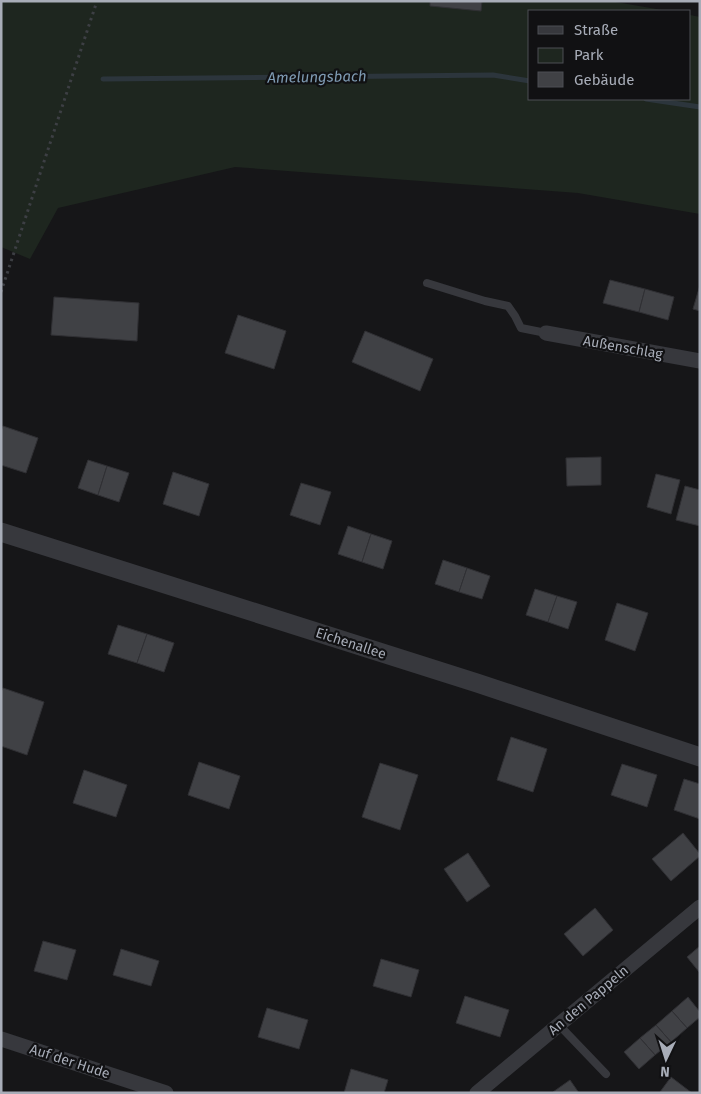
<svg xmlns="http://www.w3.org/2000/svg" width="701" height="1094" viewBox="0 0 701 1094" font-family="'Fira Sans',sans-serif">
  <rect width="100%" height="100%" fill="#161618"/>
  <path fill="#1e261f" d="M1,1H610L668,11H530V99H690V15L700,17V214L578,193L235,167L58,208L30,259L1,247Z"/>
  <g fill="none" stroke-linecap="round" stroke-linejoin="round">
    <g stroke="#2c353c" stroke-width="5">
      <path d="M103,79L493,75L530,81"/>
      <path d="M646,99L700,107"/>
    </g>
  </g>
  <g fill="#404145" stroke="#303034">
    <path d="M430,1H482L481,11L430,6Z"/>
    <path d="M610,280L645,289L639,312L603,303Z"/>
    <path d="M700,285V311L693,309Z"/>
    <path d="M645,289L674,297L668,320L639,312Z"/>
    <path d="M54,297L139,303L137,341L51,335Z"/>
    <path d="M238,315L286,331L274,369L225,353Z"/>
    <path d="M365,331L433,359L420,391L352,362Z"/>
    <path d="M3,426L38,438L26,473L1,465V431Z"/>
    <path d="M601,457V485L567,486L566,458Z"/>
    <path d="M88,460L107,466L98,495L78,488Z"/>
    <path d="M107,466L129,473L119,502L98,495Z"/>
    <path d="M173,472L209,484L199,516L163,504Z"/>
    <path d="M656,474L680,480L671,514L647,507Z"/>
    <path d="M301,483L331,492L320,525L290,515Z"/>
    <path d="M685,486L700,490V526L676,520Z"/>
    <path d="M348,526L371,534L362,562L338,554Z"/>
    <path d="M371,534L392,541L383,569L362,562Z"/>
    <path d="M443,560L467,568L459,592L435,584Z"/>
    <path d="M467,568L490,576L482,599L459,592Z"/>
    <path d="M535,589L557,596L548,622L526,615Z"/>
    <path d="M557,596L577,602L568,629L548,622Z"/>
    <path d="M617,603L648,613L635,651L605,640Z"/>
    <path d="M118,625L147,634L137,663L108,654Z"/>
    <path d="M147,634L174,643L164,672L137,663Z"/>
    <path d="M3,688L44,702L27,755L1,746V692Z"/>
    <path d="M511,737L547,749L533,792L497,780Z"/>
    <path d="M199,762L240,776L229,809L188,795Z"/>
    <path d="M380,763L418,775L400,830L362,817Z"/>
    <path d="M622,764L657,775L647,807L611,795Z"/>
    <path d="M84,770L127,785L116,817L73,803Z"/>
    <path d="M684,779L700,784V819L674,810Z"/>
    <path d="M683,833L700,854V856L671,881L652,859Z"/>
    <path d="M468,853L490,886L467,902L444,869Z"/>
    <path d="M595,908L613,930L583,956L564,934Z"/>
    <path d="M43,941L76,950L67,980L34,971Z"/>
    <path d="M700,946V973L687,957Z"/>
    <path d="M121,949L159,961L151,986L113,975Z"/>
    <path d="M381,959L419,970L411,997L373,986Z"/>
    <path d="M465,996L509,1010L500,1037L456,1023Z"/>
    <path d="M688,997L700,1012V1017L687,1028L672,1011Z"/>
    <path d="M267,1008L308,1020L299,1049L258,1037Z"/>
    <path d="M672,1011L687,1028L671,1042L656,1025Z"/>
    <path d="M656,1025L671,1042L655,1055L640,1038Z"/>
    <path d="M640,1038L655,1055L639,1069L624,1052Z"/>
    <path d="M351,1069L388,1080L384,1093H344Z"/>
    <path d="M671,1077L692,1093L660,1092Z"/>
    <path d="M570,1080L579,1093H553V1092Z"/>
  </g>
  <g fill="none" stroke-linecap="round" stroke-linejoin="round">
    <path stroke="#3d3f44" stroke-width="3" stroke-dasharray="2.5 4" stroke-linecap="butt" d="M1,292L97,1"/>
    <g stroke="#37383d" stroke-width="8">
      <path d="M427,283L485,301L508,306L515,316L521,328L546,333"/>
      <path d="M559,1025L606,1074"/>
    </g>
    <g stroke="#37383d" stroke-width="15">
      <path d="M546,333L700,361"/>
      <path d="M1,1039L166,1093"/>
      <path d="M477,1093L700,907"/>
    </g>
    <path stroke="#37383d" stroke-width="19" d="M1,532L477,683L700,757"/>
  </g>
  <g text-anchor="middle" stroke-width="4.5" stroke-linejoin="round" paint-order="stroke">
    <g font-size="14" fill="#a8adb8" stroke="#111113">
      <text transform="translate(623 347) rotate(10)" y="5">Außenschlag</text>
      <text transform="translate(351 643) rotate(18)" y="5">Eichenallee</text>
      <text transform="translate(588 1000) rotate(-40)" y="5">An den Pappeln</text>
      <text transform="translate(70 1061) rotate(18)" y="5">Auf der Hude</text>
    </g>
    <g font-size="15" font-style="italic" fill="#7f9bb3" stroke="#111113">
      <text transform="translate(317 77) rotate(-1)" y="5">Amelungsbach</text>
    </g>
  </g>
  <rect width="701" height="1094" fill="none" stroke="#a8adb8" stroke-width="5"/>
  <rect x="528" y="10" width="162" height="90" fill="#111113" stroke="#4d4f55"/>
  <rect x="538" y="26" width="25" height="8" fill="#37383d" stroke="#4d4f55"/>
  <text x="574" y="35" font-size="15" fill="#a8adb8">Straße</text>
  <rect x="538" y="48" width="25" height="15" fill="#1e261f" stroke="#4d4f55"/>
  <text x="574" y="60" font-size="15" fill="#a8adb8">Park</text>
  <rect x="538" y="72" width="25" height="15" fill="#404145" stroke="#4d4f55"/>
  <text x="574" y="85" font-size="15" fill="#a8adb8">Gebäude</text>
  <g transform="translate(666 1059) rotate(184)" stroke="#111113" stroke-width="4" paint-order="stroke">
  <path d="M0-4L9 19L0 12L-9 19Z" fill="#a8adb8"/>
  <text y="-8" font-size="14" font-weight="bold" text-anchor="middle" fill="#a8adb8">N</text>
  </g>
</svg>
